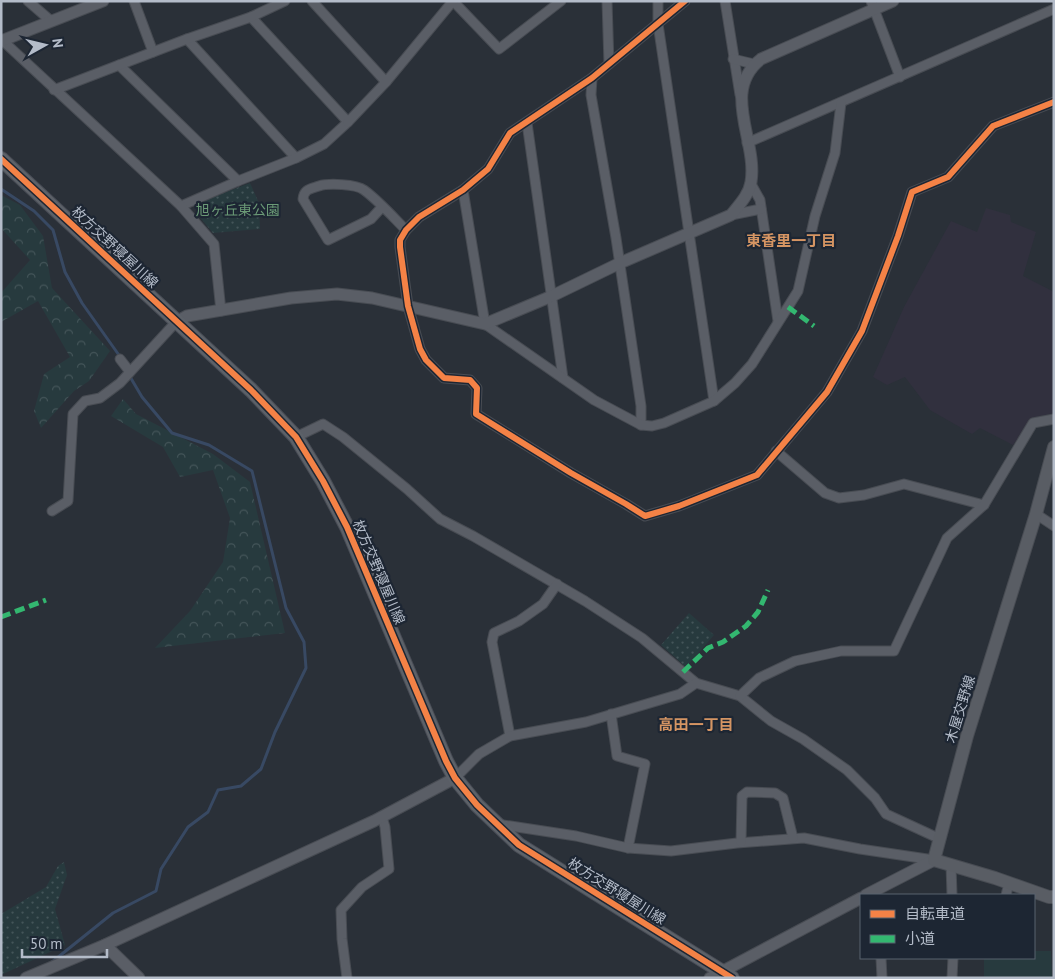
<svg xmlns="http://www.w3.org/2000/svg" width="1055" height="979" viewBox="0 0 1055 979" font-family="'PT Sans','Noto Sans JP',sans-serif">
  <defs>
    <pattern id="forest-crowns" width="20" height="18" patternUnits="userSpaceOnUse" patternTransform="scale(1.25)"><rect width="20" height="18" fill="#273a3e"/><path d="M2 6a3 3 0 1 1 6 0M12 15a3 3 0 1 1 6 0" fill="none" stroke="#445559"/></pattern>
    <pattern id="park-dots" width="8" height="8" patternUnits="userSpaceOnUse" patternTransform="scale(1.25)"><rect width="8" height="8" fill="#273a3e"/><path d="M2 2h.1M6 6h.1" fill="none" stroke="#445559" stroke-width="1.8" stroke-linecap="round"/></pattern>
  </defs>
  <rect width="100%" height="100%" fill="#2a3038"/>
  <path fill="#31303e" d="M986,208L1010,215L1011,222L1036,232L1023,276L1054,292V413L1033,418L1013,445L980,428L972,434L930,410L905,377L887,385L873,377L904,307L951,221L977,232Z"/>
  <g fill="url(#forest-crowns)">
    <path d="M1,195L20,205L43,236L52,288L110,351L89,381L74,391L41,428L34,411L44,374L70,357L38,301L1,322V293L30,260L1,228Z"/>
    <path d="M123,399L136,414L213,454L250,482L285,633L155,648L190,611L223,562L230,518L213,470L180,477L163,447L111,416Z"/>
  </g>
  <g fill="url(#park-dots)">
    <path d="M250,183L259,203L260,229L213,233L198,215L197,203Z"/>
    <path d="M689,613L714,635L686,667L661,645Z"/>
    <path d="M64,862L67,875L55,909L65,945L1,975V914L46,887L58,866Z"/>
  </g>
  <path fill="#273a3e" d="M1034,951H1051L1052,978H984V958H1034Z"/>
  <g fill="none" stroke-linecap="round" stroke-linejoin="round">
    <g stroke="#384963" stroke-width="3">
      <path d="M1,189L34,211L53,230L65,272L82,303L121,358"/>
      <path d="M52,962L113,913L156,891L161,869L188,827L208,812L218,790L241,786L261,769L275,732L306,668L304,642L286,608L252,471L209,445L172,433L142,397L129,375"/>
    </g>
    <g stroke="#484c53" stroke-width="11">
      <g id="minor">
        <path d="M28,1L51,21"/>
        <path d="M134,1L153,52"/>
        <path d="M312,1L386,82"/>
        <path d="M453,1L499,49L561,1"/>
        <path d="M607,1L609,64"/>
        <path d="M658,1V24L714,401"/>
        <path d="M685,1L592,78L510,133L488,169L463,190L419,217L406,230L400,240V247L408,306L420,349L426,360L444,378L470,380L477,388L476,414L571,473L626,504L645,516L679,506L757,475L827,392L862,331L898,236L912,192L948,177L993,126L1054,102"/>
        <path d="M725,1L740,95"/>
        <path d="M871,1L900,77"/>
        <path d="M187,39L296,158"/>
        <path d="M2,40L181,206L238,181L296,158L324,144L348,122L251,17"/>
        <path d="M733,59L754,64"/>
        <path d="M119,65L238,181"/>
        <path d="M592,78L591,95L616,238L641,406V425"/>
        <path d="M54,90L187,39L251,17L285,1"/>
        <path d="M348,122L386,82L453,1"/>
        <path d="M527,123L563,378"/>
        <path d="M747,143L1054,9"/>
        <path d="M751,184L760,200L778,321"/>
        <path d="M463,190L485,324L594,400L641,425L652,426L664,423L714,401L735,383L752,364L798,291L815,216L835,153L841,103"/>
        <path d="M181,206L214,244L221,311"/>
        <path d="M382,207L371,219L328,240L303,199C304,189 310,189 319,186C328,183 356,184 364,190C379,201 393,217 406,230"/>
        <path d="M731,215L761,209"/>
        <path d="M120,359L130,372"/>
        <path d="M296,437L323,424L343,437L407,489L440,519L473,536L585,601L642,638L696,683L740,696L771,721L803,739L847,770L875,798L886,814L938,838"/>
        <path d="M776,451L825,493L839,498L864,495L904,484L984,505"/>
        <path d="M52,511L68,501L73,414L85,401L100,398L120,383L176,322"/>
        <path d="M1036,514L1054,526"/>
        <path d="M740,696L759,678L795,661L841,651H894L947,538L984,505L1033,423L1054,419"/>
        <path d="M611,714L617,756L645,764L628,848"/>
        <path d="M510,736L492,642L494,633L519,621L543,604L557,584"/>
        <path d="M455,778L479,754L510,736L586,722L680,694L696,683"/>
        <path d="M497,824L576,836L628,848L671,851L737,843L804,838L860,849L934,860"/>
        <path d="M741,842L742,796L747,792L775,793L783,798L793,838"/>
        <path d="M951,865L952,895"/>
        <path d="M1006,895L1009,883"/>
        <path d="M881,958L882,978"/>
        <path d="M347,978L342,939L341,910L362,887L389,869L385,827L382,817"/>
        <path d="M952,978L953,958"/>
      </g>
    </g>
    <g stroke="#484c53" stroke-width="13">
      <g id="tertiary">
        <path d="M1,41L103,1"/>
        <path d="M176,322L187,316L291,298L337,294L372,298L485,324L552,296L620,263L731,215C739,205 749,195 751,182C758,141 720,91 761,59L893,1"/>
        <path d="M866,895L934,860"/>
        <path d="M105,945L374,821L455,778"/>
        <path d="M26,978L105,945L139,978"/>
        <path d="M710,978L861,898"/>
      </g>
    </g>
    <g stroke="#484c53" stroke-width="14">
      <path id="secondary" d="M1054,447L1036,514L967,736L934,860L995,878L1049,897H1054"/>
    </g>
    <g stroke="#484c55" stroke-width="16">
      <path id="primary" d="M1,159L251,390L296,437L323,481L347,527L446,761L455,778L477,805L519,845L732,978"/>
    </g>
    <use href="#minor" stroke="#5a5e66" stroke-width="9"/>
    <use href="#tertiary" stroke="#5a5e66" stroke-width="11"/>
    <use href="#secondary" stroke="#595d64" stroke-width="12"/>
    <use href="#primary" stroke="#5c6168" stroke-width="14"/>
    <g stroke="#33b770" stroke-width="5" stroke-dasharray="10 5" stroke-linecap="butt">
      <path d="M788,307L814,326"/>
      <path d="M1,617L46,600"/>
      <path d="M683,672L708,648L723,642L746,626L758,612L768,590"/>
    </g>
    <g stroke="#1d2633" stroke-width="9">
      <g id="cycleway">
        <path d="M685,1L592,78L510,133L488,169L463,190L419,217L406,230L400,240V247L408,306L420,349L426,360L444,378L470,380L477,388L476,414L571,473L626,504L645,516L679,506L757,475L827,392L862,331L898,236L912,192L948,177L993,126L1054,102"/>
        <path d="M1,159L251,390L296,437L323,481L347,527L446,761L455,778L477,805L519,845L732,978"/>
      </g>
    </g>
    <use href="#cycleway" stroke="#f48246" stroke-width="6"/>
  </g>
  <g text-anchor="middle" stroke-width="4.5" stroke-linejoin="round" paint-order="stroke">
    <g font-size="14" fill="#6b9a76" stroke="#1d2633">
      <text x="238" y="215">旭ヶ丘東公園</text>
    </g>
    <g font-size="14" fill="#b4bcc9" stroke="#1d2633">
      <text transform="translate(115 247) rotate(43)" y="5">枚方交野寝屋川線</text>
      <text transform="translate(379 572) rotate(67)" y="5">枚方交野寝屋川線</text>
      <text transform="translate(960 709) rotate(-73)" y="5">木屋交野線</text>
      <text transform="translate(617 891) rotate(32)" y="5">枚方交野寝屋川線</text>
    </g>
    <g font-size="15" font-weight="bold" fill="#d59563" stroke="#1d2633">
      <text x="791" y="246">東香里一丁目</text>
      <text x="696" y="730">高田一丁目</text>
    </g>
  </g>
  <rect width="1055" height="979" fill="none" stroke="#b4bcc9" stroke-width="5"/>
  <rect x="860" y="894" width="175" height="65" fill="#1d2633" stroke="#59626f"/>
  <rect x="870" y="910" width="25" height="8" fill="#f48246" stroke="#59626f"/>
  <text x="905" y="919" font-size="15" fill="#b4bcc9">自転車道</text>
  <rect x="870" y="935" width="25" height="8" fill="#33b770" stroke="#59626f"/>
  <text x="905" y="944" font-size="15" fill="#b4bcc9">小道</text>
  <g transform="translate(45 45) rotate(82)" stroke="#1d2633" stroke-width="4" paint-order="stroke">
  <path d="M0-4L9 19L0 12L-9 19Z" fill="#b4bcc9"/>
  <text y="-8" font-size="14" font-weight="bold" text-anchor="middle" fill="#b4bcc9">N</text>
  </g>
  <path d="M22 949v8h85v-8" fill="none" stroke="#b4bcc9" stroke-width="2.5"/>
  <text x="30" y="949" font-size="15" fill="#b4bcc9" stroke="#1d2633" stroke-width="4" paint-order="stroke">50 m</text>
</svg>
